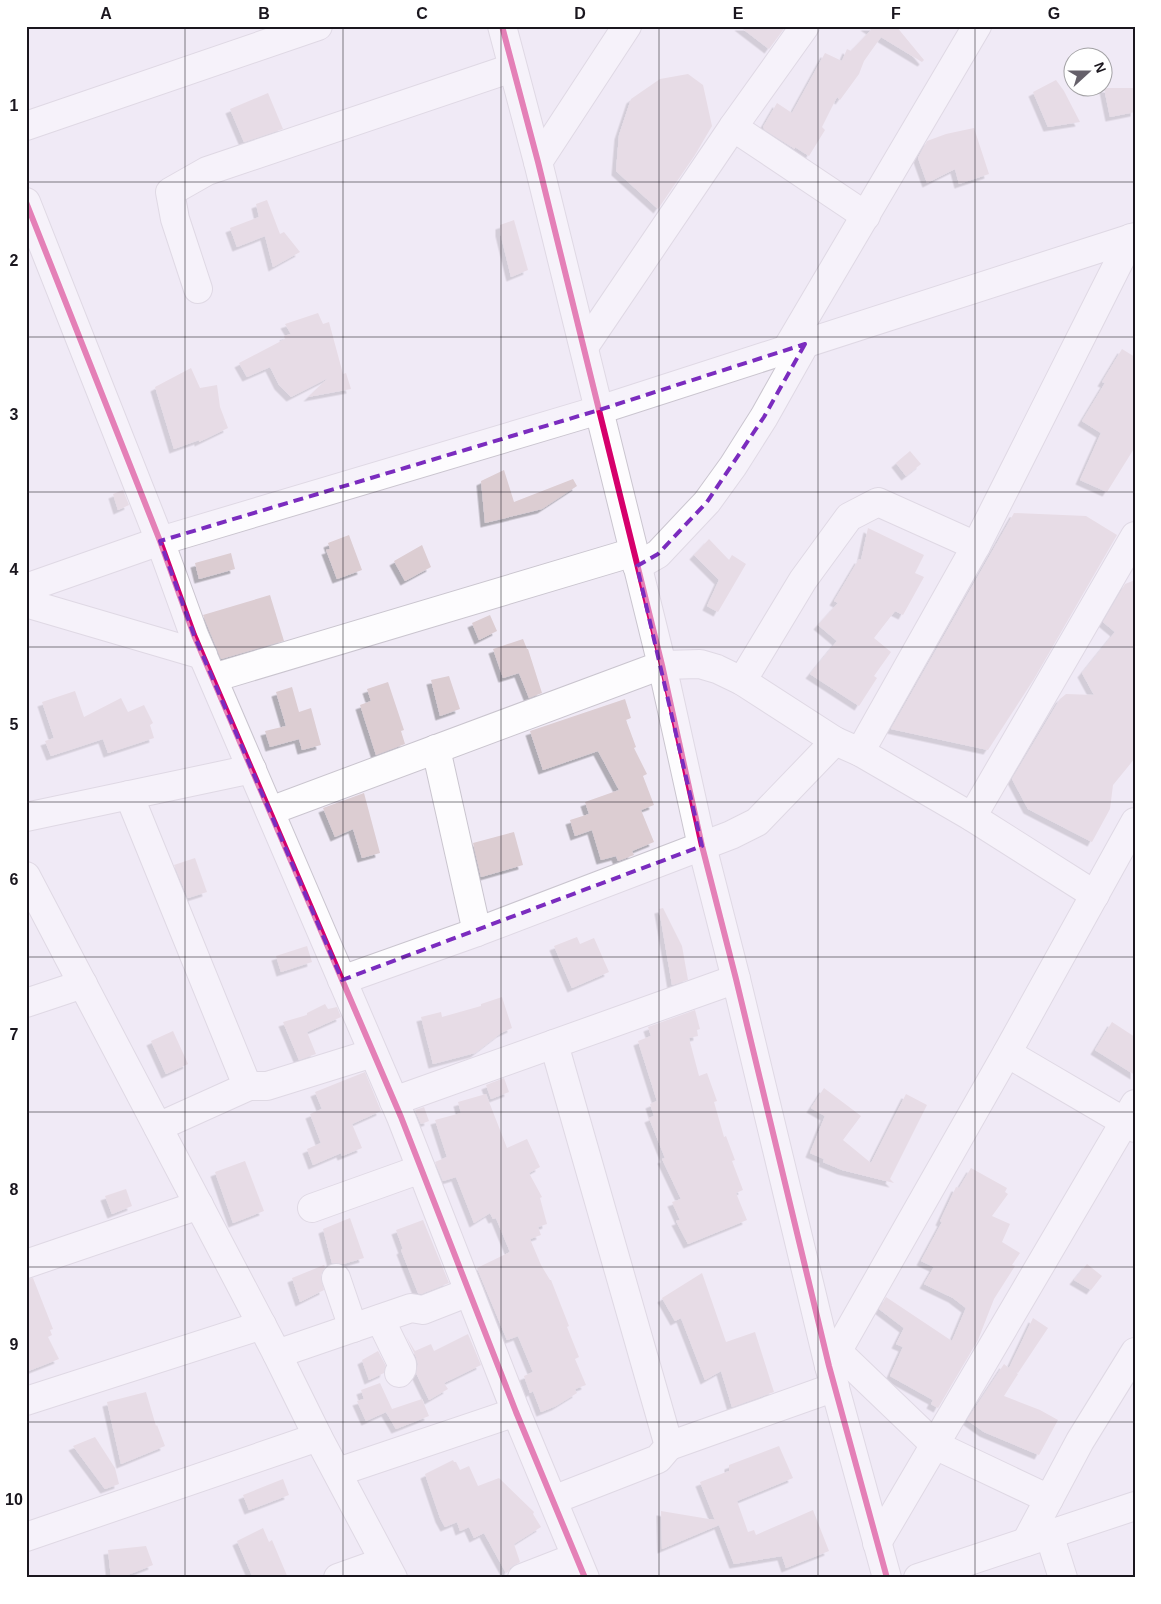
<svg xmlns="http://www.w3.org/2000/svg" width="1161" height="1604" viewBox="0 0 1161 1604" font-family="Helvetica,sans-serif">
  <defs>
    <filter id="shadow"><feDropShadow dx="-4.5" dy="4.5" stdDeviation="0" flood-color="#0004"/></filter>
  </defs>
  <rect width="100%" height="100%" fill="#f0eaf6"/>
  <g fill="#dccdd2" filter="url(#shadow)">
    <path d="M739,26H786L769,49Z"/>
    <path d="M865,26H896L924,60L922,62L881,37L864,61L859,74L840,100L837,97L822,127L825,130L809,156L795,147V149L765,130L763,127L777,103L792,113L825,53L842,61L847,49L851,51L871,30Z"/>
    <path d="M688,74L703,85L712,126L695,155L658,209L616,171L619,135L631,99L660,79Z"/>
    <path d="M1056,80L1064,91L1080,122L1048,127L1033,92Z"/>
    <path d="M1104,88H1135V112L1110,117Z"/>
    <path d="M268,93L283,129L244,142L230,109Z"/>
    <path d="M974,128L989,174L959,184L955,169L927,183L918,158L927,141L946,134Z"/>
    <path d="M267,200L280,234L284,232L300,252L273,267L265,236L237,247L230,228L259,217L256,204Z"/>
    <path d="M514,220L528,270L511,277L500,232V225Z"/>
    <path d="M318,313L323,324L329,322L343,374L346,373L351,389L308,397L328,378L291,397L279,385L270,367L247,377L239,363L285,339L284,336L291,334L285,324Z"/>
    <path d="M1122,349L1135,357V447L1107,492L1080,480L1101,433L1082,421L1105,383L1102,382Z"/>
    <path d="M191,368L200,388L217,385L220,407L228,428L199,442V440L174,449L155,387Z"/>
    <path d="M910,451L921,464L906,476L896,463Z"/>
    <path d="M504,470L514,502L573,479L577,486L542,509L485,523L481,481Z"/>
    <path d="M123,490L129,505L118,510L113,494Z"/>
    <path d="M1014,513L1086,516L1117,535L1034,679L988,750L891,729Z"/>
    <path d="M868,528L924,555L915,573L924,577L903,615L895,611L874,638L891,652L874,676L877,678L859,706L810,674L837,641L818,625L838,603L834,601L859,559L861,560Z"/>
    <path d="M349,535L362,570L337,579L326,550L330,549L328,543Z"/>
    <path d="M709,539L729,560L732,555L746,564L718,612L707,606L719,580L694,555Z"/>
    <path d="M422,545L431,567L405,581L394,561Z"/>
    <path d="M231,553L235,569L199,579L195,563Z"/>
    <path d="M1135,580V758L1113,785L1110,809L1092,842L1028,809L1012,779L1060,699L1066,694L1094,695L1082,673L1115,632L1103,622L1125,584Z"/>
    <path d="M270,595L284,641L221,659L203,615Z"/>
    <path d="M490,615L497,631L479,640L472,623Z"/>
    <path d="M523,639L527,649H528L542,693L529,698L519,673L503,678L493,649Z"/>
    <path d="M449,676L460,709L440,716L431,680Z"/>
    <path d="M388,682L404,730L401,731L405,744L376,755L360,705L371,701L367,689Z"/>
    <path d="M292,687L299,712L311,708L321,745L302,750L299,739L270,747L265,731L286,726L276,692Z"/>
    <path d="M75,691L84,717L121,698L128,712L144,705L153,723L150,725L154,738L108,753L103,739L51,756L45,741L54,738L42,702Z"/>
    <path d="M625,699L631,718L626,720L636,747L634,748L647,774L643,776L654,805L641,810L654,842L632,851L634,855L618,861L616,856L601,860L592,830L575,836L570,820L589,814L585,802L619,790L598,751L543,770L530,731Z"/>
    <path d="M364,793L380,853L362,858L353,829L335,837L323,808Z"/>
    <path d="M514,832L523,865L481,877L473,843Z"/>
    <path d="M195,858L207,892L188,898L174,865Z"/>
    <path d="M663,908L682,946L688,980L672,985L659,909Z"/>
    <path d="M577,937L580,944L594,938L609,972L572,988L554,946Z"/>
    <path d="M307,946L312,962L281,972L276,956Z"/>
    <path d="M502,997L512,1028L501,1033L475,1053L433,1064L421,1017L441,1012L442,1017L481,1006V1004Z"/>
    <path d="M325,1004L328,1009L337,1007L341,1017L307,1032L316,1054L299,1060L283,1022L307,1015V1013Z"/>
    <path d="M695,1010L700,1029L697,1030L698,1036L689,1038L699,1076L707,1073L717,1101L714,1102L724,1137L726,1136L735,1160L732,1161L743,1190L736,1193L747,1220L688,1244L676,1221L680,1220L672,1202L681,1199L662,1159L665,1158L649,1118L654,1116L650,1104L657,1101L638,1041L651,1036L648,1027Z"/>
    <path d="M1112,1022L1135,1037V1075L1095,1050Z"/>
    <path d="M173,1031L188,1064L166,1074L151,1041Z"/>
    <path d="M365,1072L381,1111L352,1124L362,1148L342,1156L341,1153L313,1165L307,1149L321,1143L310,1114L322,1109L315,1092Z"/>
    <path d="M504,1078L509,1092L491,1099L486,1085Z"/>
    <path d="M824,1088L861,1116L843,1140L871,1163L906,1094L927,1105L890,1179L894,1183L842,1170L823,1162L824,1159L810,1153L825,1116L811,1108Z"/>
    <path d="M486,1094L507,1148L527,1139L540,1167L529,1173L542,1197L540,1198L547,1224L538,1227L541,1235L530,1239L541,1265L550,1280H551L569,1326L567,1327L579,1357L575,1359L586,1385L575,1389L577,1393L556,1406L541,1412L533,1391L530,1393L524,1376L533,1372L518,1336L507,1340L477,1268L510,1252L496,1218L493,1219L490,1213L474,1223L456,1177L443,1181L435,1162L447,1157L435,1120L461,1113L458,1102Z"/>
    <path d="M424,1107L429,1121L421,1124L415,1110Z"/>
    <path d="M245,1161L264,1211L233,1223L215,1172Z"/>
    <path d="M971,1168L1007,1188L1005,1192L1008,1194L992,1216L1010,1224L1002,1242L1020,1253L1012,1265L1015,1266L994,1299L978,1340L938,1408L931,1404L933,1400L890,1376L903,1347L896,1344L904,1328L879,1309L886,1297L952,1341L966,1308L953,1298L924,1284L934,1267L921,1261L942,1222L940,1221L956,1187L959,1188Z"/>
    <path d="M126,1189L132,1206L112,1214L105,1196Z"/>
    <path d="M350,1218L364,1258L343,1264L332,1263L323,1229Z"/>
    <path d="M423,1220L449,1283L421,1294L418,1293L401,1250L403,1249L396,1230Z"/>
    <path d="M1087,1264L1102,1276L1091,1290L1074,1280Z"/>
    <path d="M324,1265L325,1267L321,1275L324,1290L300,1302L292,1278Z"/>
    <path d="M702,1273L726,1342L755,1332L774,1392L732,1407L721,1371L705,1380L681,1318L675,1321L662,1298Z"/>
    <path d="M33,1278L53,1329L50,1330L52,1335L48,1337L59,1359L26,1372V1279Z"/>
    <path d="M1033,1318L1048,1328L1018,1373L1014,1371L1018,1374L1004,1396L1040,1410L1058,1420L1039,1455L984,1432L967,1420L1004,1364L1009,1368Z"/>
    <path d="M468,1334L481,1365L444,1383L448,1389L429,1400L416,1373L418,1364L416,1357L406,1336L415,1351L431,1344L434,1351Z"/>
    <path d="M378,1351L386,1366L384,1373L369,1380L362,1360Z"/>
    <path d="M380,1383L392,1409L422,1399L429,1416L396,1429L386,1412L366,1421L357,1401L364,1399L361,1390Z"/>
    <path d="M146,1392L156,1426L157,1425L165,1446L121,1464L107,1402Z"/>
    <path d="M95,1437L115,1468L119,1484L105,1489L73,1446Z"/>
    <path d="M779,1446L793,1478L737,1501L748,1532L754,1530L756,1535L813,1510L829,1551L786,1568L782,1556L734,1564L719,1525L662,1549L661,1511L715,1520L700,1482L729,1471V1465Z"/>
    <path d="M453,1460L454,1462H456L460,1470L469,1466L478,1486L499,1478L534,1512L533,1514L541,1527L514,1544L520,1562L510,1568L508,1572L506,1573L484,1533L474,1538L469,1527L460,1531L457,1522L445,1527L440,1518L425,1474Z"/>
    <path d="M283,1479L289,1495L249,1510L243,1495Z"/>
    <path d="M263,1528L269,1542L272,1540L288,1578H253L237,1541Z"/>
    <path d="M146,1546L153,1565L120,1578H111L108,1550Z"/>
  </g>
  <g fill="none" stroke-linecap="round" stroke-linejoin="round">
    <g stroke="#cac5cf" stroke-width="30">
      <g id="minor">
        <path d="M502,26L538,162L599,410L662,665L702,846L736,979L829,1366L887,1578"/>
        <path d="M26,126L318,26"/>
        <path d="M733,127L866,216"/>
        <path d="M538,162L627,26"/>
        <path d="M26,202L160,541L194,635L401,1117L516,1412L585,1578"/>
        <path d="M198,289L175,219L170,192L207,171L512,68"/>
        <path d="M584,347L733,127L805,26"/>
        <path d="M786,350L977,26"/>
        <path d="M637,566L658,554L707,502L733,466L764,417L805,344"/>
        <path d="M26,588L160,541L599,410L1135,237"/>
        <path d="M26,603L203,655"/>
        <path d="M213,678L634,552"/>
        <path d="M742,681L803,580L849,517L878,502L976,546"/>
        <path d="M436,749L477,932"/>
        <path d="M860,752L976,546L1131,238"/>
        <path d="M129,795L244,1078L249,1086H267L373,1053"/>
        <path d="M270,811L662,665L700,664L717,669L742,681L835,741L860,752L972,817L1095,895"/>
        <path d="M26,817L252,769"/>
        <path d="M972,817L1135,536"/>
        <path d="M342,980L477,932L731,835L757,822L835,741"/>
        <path d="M26,1003L83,984"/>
        <path d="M1007,1053L1135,1128"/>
        <path d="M394,1101L736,979"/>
        <path d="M158,1127L249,1086"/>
        <path d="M312,1208L421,1169"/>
        <path d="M26,1264L199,1205"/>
        <path d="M336,1278L353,1328"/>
        <path d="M380,1319L402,1364V1369L399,1373"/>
        <path d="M837,1351L935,1445L1049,1499"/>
        <path d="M277,1354L411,1308L423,1310L469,1292"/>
        <path d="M829,1366L1007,1053L1135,822"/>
        <path d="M26,1401L262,1325"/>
        <path d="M669,1446L835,1387"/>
        <path d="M338,1472L516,1412"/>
        <path d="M553,1500L658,1459L669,1446L554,1044"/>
        <path d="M1049,1534L1063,1578"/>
        <path d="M26,1537L318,1437"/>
        <path d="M1026,1542L1080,1441L1135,1352"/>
        <path d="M877,1543L1135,1104"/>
        <path d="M338,1578L383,1562"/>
        <path d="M522,1578L576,1557"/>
      </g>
    </g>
    <g stroke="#cac5cf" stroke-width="30">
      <g id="major">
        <path d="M26,876L277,1354L318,1437L393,1578"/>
        <path d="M918,1578L1135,1506"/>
      </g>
    </g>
    <use href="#minor" stroke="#fdfcfe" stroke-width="28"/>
    <use href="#major" stroke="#fdfcfe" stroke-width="28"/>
    <g stroke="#fff" stroke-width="9">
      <g id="cycleway">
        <path d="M502,26L538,162L599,410L662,665L702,846L736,979L829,1366L887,1578"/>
        <path d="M26,202L160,541L194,635L401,1117L516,1412L585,1578"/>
      </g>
    </g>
    <use href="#cycleway" stroke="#d6006c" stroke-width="6"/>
  </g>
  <path d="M0 0H1161V1604H0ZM805,344L764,417L707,502L658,554L637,566L702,846L342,980L194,635L160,541L599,410Z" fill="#f0eaf6" fill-opacity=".55" fill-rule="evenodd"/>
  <path fill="none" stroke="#7b2cbf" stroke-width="4" stroke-dasharray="10 6" stroke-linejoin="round" d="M805,344L764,417L707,502L658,554L637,566L702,846L342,980L194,635L160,541L599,410Z"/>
  <path fill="none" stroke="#1a161e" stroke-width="1" stroke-opacity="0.55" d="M185,26V1578M343,26V1578M501,26V1578M659,26V1578M818,26V1578M975,26V1578M26,182H1135M26,337H1135M26,492H1135M26,647H1135M26,802H1135M26,957H1135M26,1112H1135M26,1267H1135M26,1422H1135"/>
  <rect width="1161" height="1604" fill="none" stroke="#ffffff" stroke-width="55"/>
  <g transform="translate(1088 72) rotate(69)"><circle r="24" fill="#ffffff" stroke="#a3a2a5"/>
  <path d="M0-4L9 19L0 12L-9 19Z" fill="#65606a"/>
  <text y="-8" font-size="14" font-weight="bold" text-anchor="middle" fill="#1a161e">N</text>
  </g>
  <rect x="28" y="28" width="1106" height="1548" fill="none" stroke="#1a161e" stroke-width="2"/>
  <g font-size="16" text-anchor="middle" font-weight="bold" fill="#1a161e">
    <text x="106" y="19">A</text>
    <text x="264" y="19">B</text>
    <text x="422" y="19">C</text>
    <text x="580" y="19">D</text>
    <text x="738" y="19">E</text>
    <text x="896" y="19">F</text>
    <text x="1054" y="19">G</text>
    <text x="14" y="111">1</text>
    <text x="14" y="266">2</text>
    <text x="14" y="420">3</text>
    <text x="14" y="575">4</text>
    <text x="14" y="730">5</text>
    <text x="14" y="885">6</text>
    <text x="14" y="1040">7</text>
    <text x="14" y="1195">8</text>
    <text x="14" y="1350">9</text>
    <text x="14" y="1505">10</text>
  </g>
</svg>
